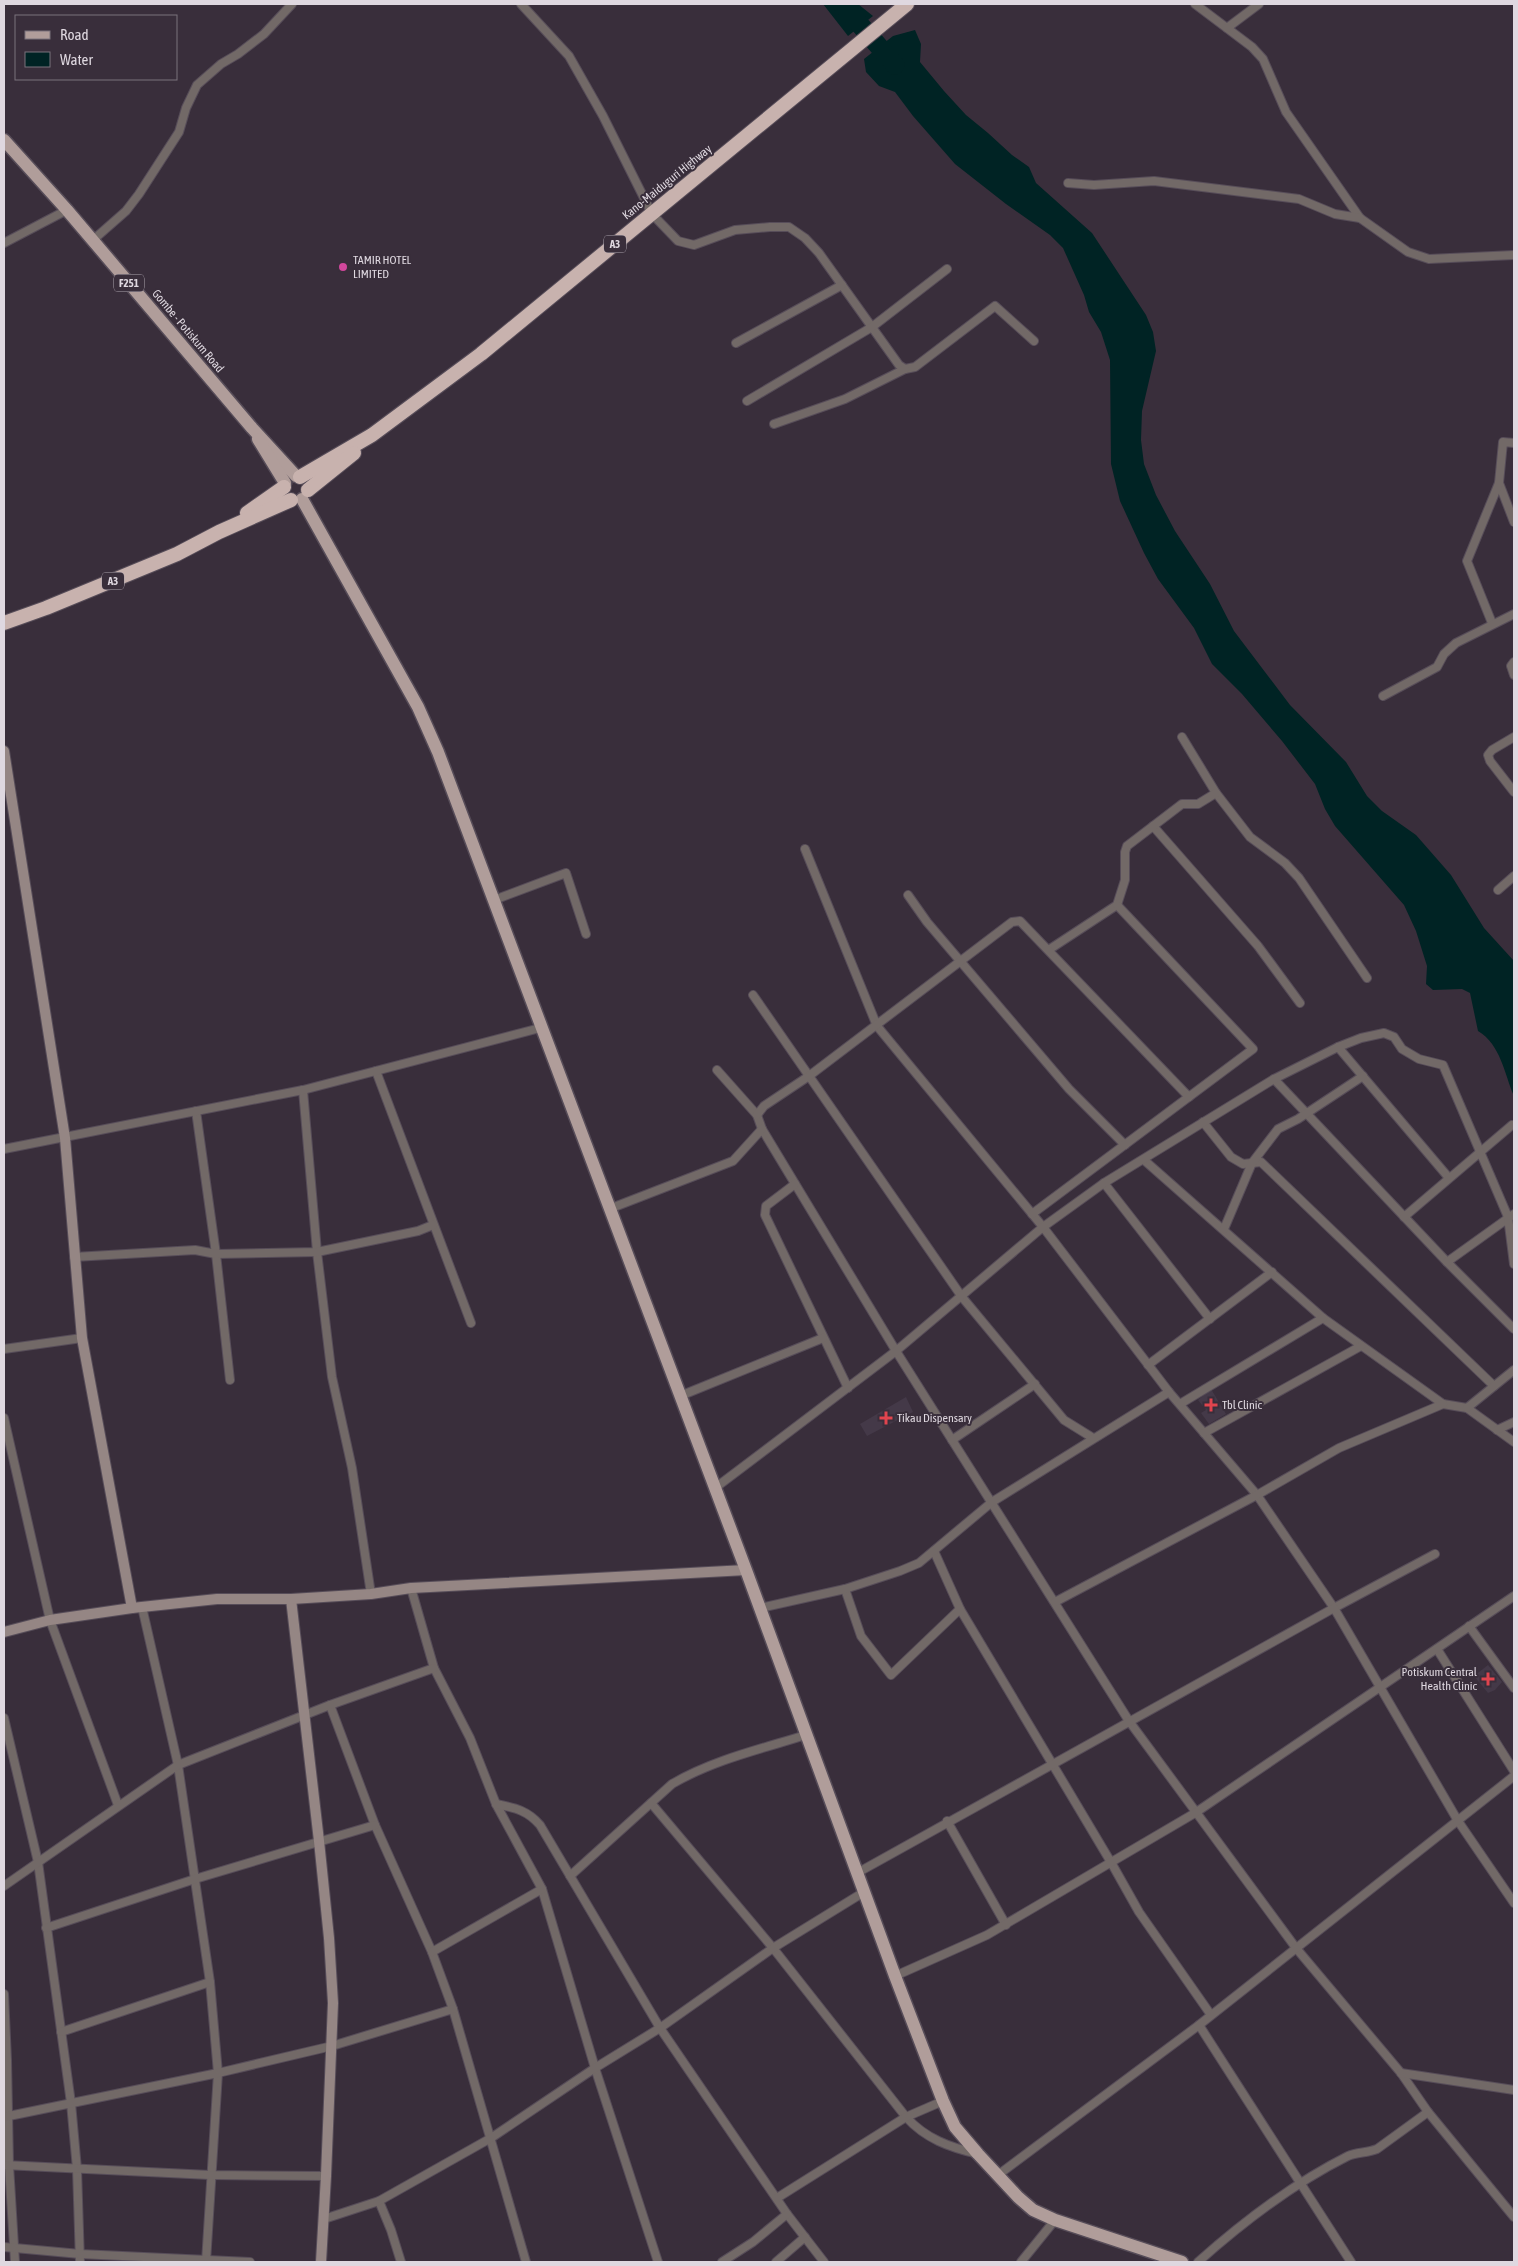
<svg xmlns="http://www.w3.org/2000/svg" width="1518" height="2266" viewBox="0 0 1518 2266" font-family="'Asap Condensed',sans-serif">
  <rect width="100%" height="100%" fill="#392e3b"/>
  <g fill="#443948">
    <path d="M1211,1389L1226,1414L1209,1424L1201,1413L1206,1410L1198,1400Z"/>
    <path d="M906,1397L913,1412L867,1436L860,1424Z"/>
    <path d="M1488,1665L1502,1682L1495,1690L1488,1693L1474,1676Z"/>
  </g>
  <g fill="#002324">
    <path d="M823,4H858L873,16L848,36Z"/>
    <path d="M915,30L921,44L920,62L944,91L966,115L988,133L1012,155L1029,167L1036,183L1092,233L1146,315L1153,332L1156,351L1142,411L1141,440L1144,464L1156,495L1175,531L1210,584L1234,631L1290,705L1346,762L1367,796L1382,811L1416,835L1451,875L1484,928L1514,961V1096C1504,1073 1501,1045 1478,1031L1470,993L1462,989L1433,990L1426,984L1427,966L1416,931L1404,905L1335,826L1325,809L1315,784L1282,741L1242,694L1212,664L1194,628L1158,579L1144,553L1120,501L1111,464L1110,360L1101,332L1089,312L1084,295L1063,248L1050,235L1006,204L955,164L913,116L895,92L879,86L866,72L864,59L893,36Z"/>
  </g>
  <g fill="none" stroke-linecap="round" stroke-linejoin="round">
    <path stroke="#002324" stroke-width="19" d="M842,4L895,65"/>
    <g stroke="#574d59" stroke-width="10">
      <g id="street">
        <path d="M521,4L569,56L603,116L652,214L678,241L694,245L735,230L770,227H789L805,238L819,253L899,365L905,369L915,367L995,306L1034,341"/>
        <path d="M1195,4L1252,47L1263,59L1286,112L1360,218L1408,252L1429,259L1514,255"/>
        <path d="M1227,28L1259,4"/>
        <path d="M1068,183L1094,185L1154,181L1299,199L1335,214L1360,218"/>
        <path d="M93,240L126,211L139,194L179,132L186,108L197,85L221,64L238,54L264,34L292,4"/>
        <path d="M4,243L67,210"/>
        <path d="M736,343L842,285"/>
        <path d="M747,401L872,327L947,269"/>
        <path d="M774,424L845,399L905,369"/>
        <path d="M1499,483L1514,522"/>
        <path d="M1492,623L1467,561L1499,483L1503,442L1514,443"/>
        <path d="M1514,662L1511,666L1514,675"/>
        <path d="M1383,696L1437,667L1444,654L1456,643L1514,614"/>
        <path d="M1182,737L1216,793L1250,837L1285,863L1299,878L1367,978"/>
        <path d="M1514,737L1492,750L1488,755L1490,761L1514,792"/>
        <path d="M1153,826L1258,946L1300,1003"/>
        <path d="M805,849L877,1026L1043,1227L1169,1392L1257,1495L1334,1608L1435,1554"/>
        <path d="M1498,890L1514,876"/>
        <path d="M908,895L927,922L1069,1089L1125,1145"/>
        <path d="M494,900L566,873L586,934"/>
        <path d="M1050,949L1117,905L1125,880V852L1127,846L1182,804H1198L1216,793"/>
        <path d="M753,995L962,1297L1064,1420L1093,1438"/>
        <path d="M1338,1047L1449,1178"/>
        <path d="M717,1070L757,1115L762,1129L896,1351L1129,1721L1296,1948L1401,2073L1428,2112L1514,2217"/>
        <path d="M376,1071L471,1323"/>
        <path d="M1274,1079L1447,1262L1514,1329"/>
        <path d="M303,1090L317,1252L332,1377L352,1468L371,1594"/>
        <path d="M196,1111L216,1254L230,1380"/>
        <path d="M757,1115L764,1106L809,1076L1012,922L1020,921L1189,1097"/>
        <path d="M1203,1122L1231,1157L1243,1164L1261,1162L1494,1386"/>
        <path d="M4,1149L303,1090L540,1028"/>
        <path d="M1144,1160L1323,1318L1443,1404L1467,1408L1514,1442"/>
        <path d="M1104,1183L1210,1319"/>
        <path d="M795,1184L766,1206L765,1215L848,1388"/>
        <path d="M609,1209L733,1161L762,1129"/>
        <path d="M1032,1214L1253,1049L1117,905"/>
        <path d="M1404,1217L1512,1125"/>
        <path d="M1224,1229L1252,1163L1278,1129L1298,1119L1363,1076"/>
        <path d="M74,1257L195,1250L216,1254L317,1252L418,1231L433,1225"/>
        <path d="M1447,1262L1514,1214"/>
        <path d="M4,1349L82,1338"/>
        <path d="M1148,1365L1272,1272"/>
        <path d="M680,1396L823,1338"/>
        <path d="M1180,1404L1323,1318"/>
        <path d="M1467,1408L1514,1370"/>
        <path d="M4,1418L50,1620L118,1805"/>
        <path d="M1497,1430L1514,1422"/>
        <path d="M1204,1433L1361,1346"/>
        <path d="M952,1440L1035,1384"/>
        <path d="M715,1488L896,1351L1043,1227L1104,1183L1274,1079L1338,1047L1361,1038L1384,1033L1394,1037L1402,1049L1419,1059L1443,1065L1508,1217L1514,1264"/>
        <path d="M934,1551L960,1609L1112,1864L1139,1912L1211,2015"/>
        <path d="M411,1588L434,1668L470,1738L496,1804L542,1889L595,2068L658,2262"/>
        <path d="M845,1589L861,1636L891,1675L960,1609"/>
        <path d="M1055,1602L1257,1495L1339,1448L1443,1404"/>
        <path d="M142,1607L178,1765L210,1982L218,2073L206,2262"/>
        <path d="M760,1608L845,1589L900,1571L919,1563L992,1502L1169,1392"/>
        <path d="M1469,1626L1514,1688"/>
        <path d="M1437,1649L1514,1771"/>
        <path d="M330,1705L375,1825L432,1952L453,2009L526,2262"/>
        <path d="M4,1718L38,1862L71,2103L77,2169L80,2262"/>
        <path d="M651,1803L773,1948L906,2117C926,2139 949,2147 978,2154"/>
        <path d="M496,1804C515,1808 527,1810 540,1825L660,2028L787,2214L824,2262"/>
        <path d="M947,1821L1006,1925"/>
        <path d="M857,1873L1334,1608L1458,1821L1514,1903"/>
        <path d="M570,1876L672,1784C713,1760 761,1749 806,1735"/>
        <path d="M4,1886L178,1765L330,1705L434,1668"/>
        <path d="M46,1928L195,1879L375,1825"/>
        <path d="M432,1952L542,1889"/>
        <path d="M895,1976L987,1935L1195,1813L1514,1596"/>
        <path d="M4,1994L7,2060L9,2165L15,2262"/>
        <path d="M1199,2025L1351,2262"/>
        <path d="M61,2032L210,1982"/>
        <path d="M1401,2073L1514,2090"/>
        <path d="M4,2117L218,2073L332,2046L453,2009"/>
        <path d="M4,2165L210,2175L326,2176"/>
        <path d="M998,2175L1199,2025L1514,1776"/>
        <path d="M777,2198L906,2117L943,2101"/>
        <path d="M379,2201L391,2230L401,2262"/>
        <path d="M324,2219L379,2201L491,2138L595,2068L660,2028L773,1948L864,1892"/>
        <path d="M4,2247L80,2254L250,2262"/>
        <path d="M722,2262L753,2242L787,2214"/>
        <path d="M776,2262L805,2237"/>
        <path d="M1021,2262L1055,2220"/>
        <path d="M1198,2262C1244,2221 1292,2184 1348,2156C1357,2152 1367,2153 1377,2149L1428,2112"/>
      </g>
    </g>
    <g stroke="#574d59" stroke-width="12">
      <g id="secondary">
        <path d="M4,751L65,1138L82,1338L132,1608"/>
        <path d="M291,1599L319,1841L329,1938L333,2003L326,2176L321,2262"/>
        <path d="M4,1632L50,1620L132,1608L217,1599H291L371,1594L411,1588L746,1570"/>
      </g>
    </g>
    <g stroke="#574d59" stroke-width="15">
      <g id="primary">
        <path d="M4,140L67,210L252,428L296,476"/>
        <path d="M258,439L285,483"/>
        <path d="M302,499L418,707L438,752L746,1570L895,1976L943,2101L955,2127L978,2154L1018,2197L1033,2210L1055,2220L1182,2262"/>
      </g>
    </g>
    <g stroke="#574d59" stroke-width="16">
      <g id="highway">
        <path d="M300,477L372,435L481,354L907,4"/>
        <path d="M308,490L354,453"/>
        <path d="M247,513L284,487"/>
        <path d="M4,623L46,608L177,554L219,532L291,500"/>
      </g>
    </g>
    <use href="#street" stroke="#726967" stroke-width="8"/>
    <use href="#secondary" stroke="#958684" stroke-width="10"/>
    <use href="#primary" stroke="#b09d9a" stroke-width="12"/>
    <use href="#highway" stroke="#c8b2ae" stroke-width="14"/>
  </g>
  <circle fill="#d1479c" stroke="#392e3b" stroke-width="2" cx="343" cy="267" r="5"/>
  <g fill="#e0444e" stroke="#392e3b" stroke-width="2">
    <path d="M1208.5 1397.5h5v5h5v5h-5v5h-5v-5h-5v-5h5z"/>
    <path d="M883.5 1410.5h5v5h5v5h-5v5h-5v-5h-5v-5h5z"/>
    <path d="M1485.5 1671.5h5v5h5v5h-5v5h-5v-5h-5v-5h5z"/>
  </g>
  <g text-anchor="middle" stroke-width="4" stroke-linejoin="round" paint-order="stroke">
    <g fill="#392e3b" stroke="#ada5ae" stroke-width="1">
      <rect x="604" y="235.5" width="22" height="17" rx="4"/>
      <rect x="114" y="274.5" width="30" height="17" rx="4"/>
      <rect x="102" y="572.5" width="22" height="17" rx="4"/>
    </g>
    <g font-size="11" font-weight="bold" fill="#dfd8e0">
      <text x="615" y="248">A3</text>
      <text x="129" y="287">F251</text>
      <text x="113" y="585">A3</text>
    </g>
    <g font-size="12" fill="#dfd8e0" stroke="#392e3b">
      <text transform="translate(667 182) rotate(-39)" y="4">Kano-Maiduguri Highway</text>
      <text transform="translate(188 331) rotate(50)" y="4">Gombe - Potiskum Road</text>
    </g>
    <g font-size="12" fill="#dfd8e0" stroke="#392e3b" text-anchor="start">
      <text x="353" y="264">TAMIR HOTEL<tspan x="353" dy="14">LIMITED</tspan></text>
      <text x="1222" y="1409">Tbl Clinic</text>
      <text x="897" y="1422">Tikau Dispensary</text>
      <text x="1477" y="1676" text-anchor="end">Potiskum Central<tspan x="1477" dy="14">Health Clinic</tspan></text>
    </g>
  </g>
  <rect width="1518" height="2266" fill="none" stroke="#dfd8e0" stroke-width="10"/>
  <rect x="15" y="15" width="162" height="65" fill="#392e3b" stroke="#7b727d"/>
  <rect x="25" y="31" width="25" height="8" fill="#b09d9a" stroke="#7b727d"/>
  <text x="60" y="40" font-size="15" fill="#dfd8e0">Road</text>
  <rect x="25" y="52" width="25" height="15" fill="#002324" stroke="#7b727d"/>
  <text x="60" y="65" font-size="15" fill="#dfd8e0">Water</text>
</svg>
